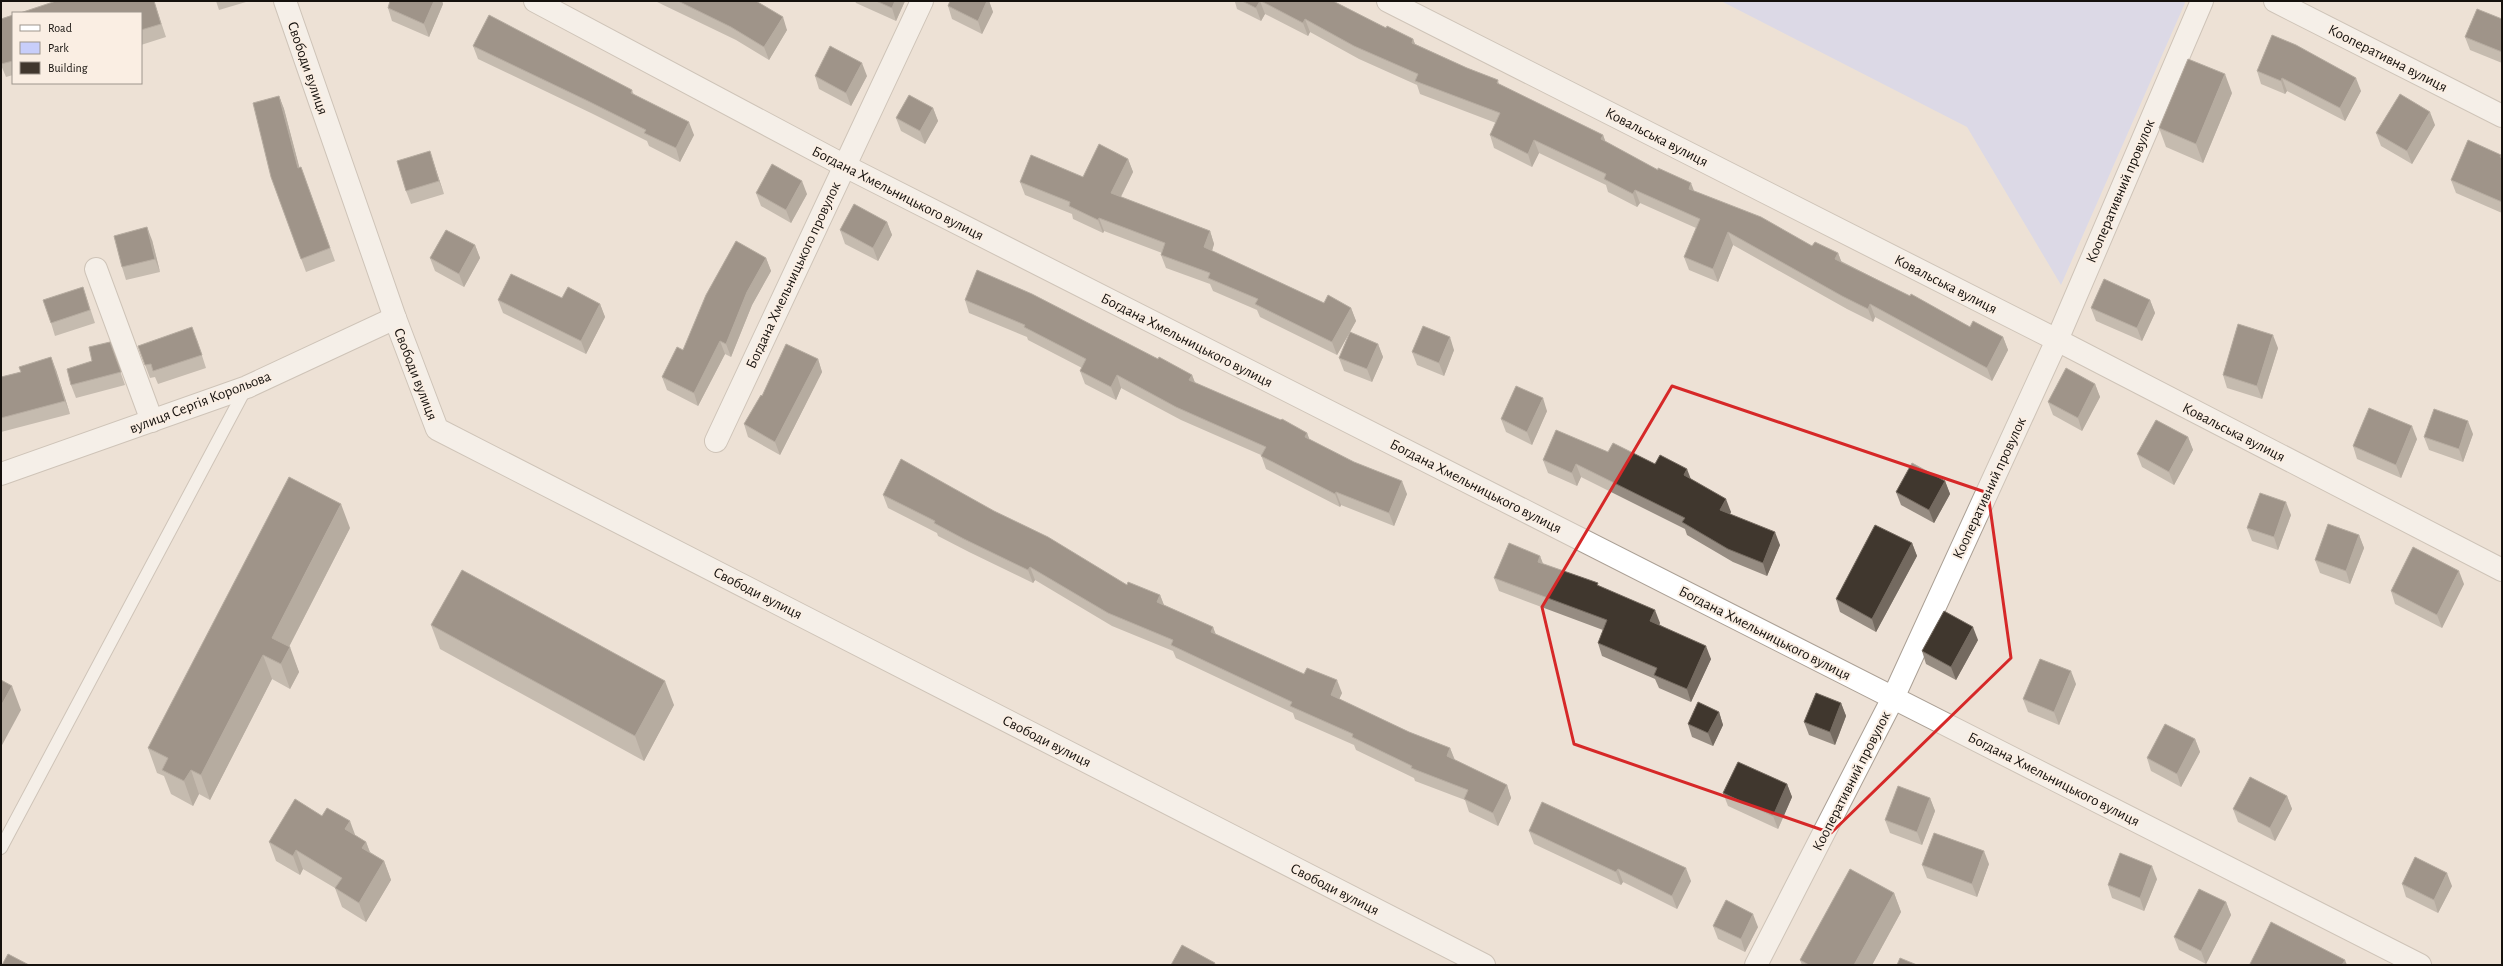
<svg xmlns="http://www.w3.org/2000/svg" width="2503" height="966" viewBox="0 0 2503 966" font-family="'Alegreya Sans',sans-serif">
  <rect width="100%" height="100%" fill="#ede1d6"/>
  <path fill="#c8cefa" d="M1721,1H2184L2185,3L2061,285L1967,127Z"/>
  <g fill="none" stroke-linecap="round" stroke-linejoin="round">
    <g stroke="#aa9f94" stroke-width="14">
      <path id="service" d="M1,848L246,388"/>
    </g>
    <g stroke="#aa9f94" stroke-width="24">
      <g id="minor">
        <path d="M285,1L395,318L437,429L1484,965"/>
        <path d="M535,1L845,166L2420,965"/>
        <path d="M1388,1L2057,340L2502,570"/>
        <path d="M96,269L152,421"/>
        <path d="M716,441L922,1"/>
        <path d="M1,474L247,387L395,318"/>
        <path d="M1756,965L1893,698L2057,340L2202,1"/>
      </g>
    </g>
    <g stroke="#aa9f94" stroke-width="24">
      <path id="primary" d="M2275,1L2502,116"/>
    </g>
    <use href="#service" stroke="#fff" stroke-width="12"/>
    <use href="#minor" stroke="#fff" stroke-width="22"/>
    <use href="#primary" stroke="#fff" stroke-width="22"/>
  </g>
  <g fill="#968c82">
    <path d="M56,1H154L166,37L141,45V13Z"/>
    <path d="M216,1H245L246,2L219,10Z"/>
    <path d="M390,1H442L443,4L429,37L392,21L388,8Z"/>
    <path d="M655,1H749L787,30L769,60L736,40Z"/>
    <path d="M855,1H905L896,21L856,3Z"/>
    <path d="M950,1H989L993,12L982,34L952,19L948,6Z"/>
    <path d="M1233,1H1333L1386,28L1413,39L1415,44L1467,68L1498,80L1499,84L1603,135L1605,141L1694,191L1812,246L1838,253L1841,261L1970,327L2003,337L2008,350L1992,381L1875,317L1873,322L1847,309L1733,245L1718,282L1689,270L1684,257L1696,228L1640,203L1637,207L1608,192L1606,185L1539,153L1532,167L1494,148L1490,135L1496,123L1420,94L1417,85L1359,59L1310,32L1308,36L1265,14L1261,21L1237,9L1235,2Z"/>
    <path d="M13,15V75L6,77L1,65V19Z"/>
    <path d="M2502,19V63L2470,50L2465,37Z"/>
    <path d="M473,46L632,90L634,95L694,135L680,162L649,146L647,141L593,114L478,59Z"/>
    <path d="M2257,71L2361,91L2345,121L2287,91L2285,94L2261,84Z"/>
    <path d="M815,76H867L851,106L819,89Z"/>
    <path d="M2232,93L2203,163L2166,147L2159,128Z"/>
    <path d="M279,96L284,109L299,167H301L335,261L306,272L271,177Z"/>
    <path d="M933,108L938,121L925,144L901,131L896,118Z"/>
    <path d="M2435,125L2412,164L2381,146L2376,133Z"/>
    <path d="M2501,155L2502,156V213L2456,193L2451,180Z"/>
    <path d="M1128,159L1133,172L1121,197L1210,231L1214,244L1212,251L1324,303L1351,308L1356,321L1337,355L1260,317L1257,310L1213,291L1210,284L1166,268L1161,255L1162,253L1104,231L1103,233L1073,219L1072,214L1025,195L1020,182L1083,177Z"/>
    <path d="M434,164L444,194L411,204L406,191Z"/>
    <path d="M756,193L807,194L791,223L761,206Z"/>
    <path d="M887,222L892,235L878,261L845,244L840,230Z"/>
    <path d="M152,240L160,272L126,280L122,267Z"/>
    <path d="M475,245L480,258L464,287L435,271L430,258Z"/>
    <path d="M766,258L771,271L752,305L731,357L725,354L698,406L667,390L662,377L683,350Z"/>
    <path d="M83,287L95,323L55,336L51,323Z"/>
    <path d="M562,298L600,304L605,317L586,354L503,313L498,300Z"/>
    <path d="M965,300L1158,359L1192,375L1195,383L1307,433L1309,439L1407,494L1394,526L1341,505L1340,507L1266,469L1261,455L1181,420L1121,388L1116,400L1085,384L1080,371L1082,368L1028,340L1027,337L969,313Z"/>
    <path d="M2150,300L2155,313L2142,341L2096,321L2091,308Z"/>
    <path d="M197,340L206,368L158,384L155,377L150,378L138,346Z"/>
    <path d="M110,342L125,385L76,398L71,385Z"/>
    <path d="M1378,344L1383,357L1372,382L1344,371L1339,358Z"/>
    <path d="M2278,348L2262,399L2227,388L2223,375Z"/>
    <path d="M1454,350L1444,376L1417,365L1412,352Z"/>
    <path d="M818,359L822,372L780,455L748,437L744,424L762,396Z"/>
    <path d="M56,370L70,414L1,432V377L21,372Z"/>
    <path d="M2095,384L2100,397L2082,431L2053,415L2048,402Z"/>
    <path d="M1547,411L1532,445L1506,432L1501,419Z"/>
    <path d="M2473,434L2463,462L2429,450L2424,437Z"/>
    <path d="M2188,437L2193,450L2174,485L2142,467L2137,454Z"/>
    <path d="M2417,439L2401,478L2357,459L2353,446Z"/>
    <path d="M1608,452L1655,464L1691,479L1731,512L1730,514L1780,545L1767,576L1733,562L1687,535L1685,529L1581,477L1577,486L1548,473L1543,460Z"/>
    <path d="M1945,481L1950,494L1934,523L1901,505L1896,492Z"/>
    <path d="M883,495L1127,585L1160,595L1164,605L1213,627L1215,634L1342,693L1339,699L1409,732L1450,748L1455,760L1507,785L1511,798L1498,826L1469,812L1465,800L1415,781L1414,778L1356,750L1354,745L1295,719L1293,713L1176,658L1173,651L1112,626L1035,580L1033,583L969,552L938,536L937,533L888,508Z"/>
    <path d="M2291,515L2278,550L2252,541L2247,528Z"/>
    <path d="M350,528L289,647L299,672L290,689L272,679L210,800L199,794L193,806L171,794L164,776L157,773L148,748Z"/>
    <path d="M2359,535L2364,548L2350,584L2320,573L2315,560Z"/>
    <path d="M1912,543L1917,556L1876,632L1840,612L1836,599Z"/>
    <path d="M1540,556L1543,564L1599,586L1660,623L1659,624L1711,659L1691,702L1659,688L1655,679L1602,656L1598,643L1603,630L1499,591L1494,578Z"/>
    <path d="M2464,584L2442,628L2395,604L2391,591Z"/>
    <path d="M431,625L674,705L644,761L440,649Z"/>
    <path d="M1978,640L1956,680L1926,664L1922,651Z"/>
    <path d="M2076,684L2059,725L2028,712L2023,699Z"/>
    <path d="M1841,703L1846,716L1835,745L1809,735L1804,722Z"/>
    <path d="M1719,712L1723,725L1713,746L1692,737L1688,724Z"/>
    <path d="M2195,739L2200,752L2181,787L2151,771L2147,758Z"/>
    <path d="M1787,784L1792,797L1778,829L1728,806L1723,793Z"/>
    <path d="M2287,796L2292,809L2275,841L2238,822L2233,809Z"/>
    <path d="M1930,798L1935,811L1922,845L1890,833L1885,820Z"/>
    <path d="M1529,831L1691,881L1677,909L1623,882L1621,885L1534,844Z"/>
    <path d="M355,835L366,842L370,852L384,861L391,880L366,922L342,907L335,888L303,869L300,875L276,861L269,842Z"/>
    <path d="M1989,864L1977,897L1927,878L1922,865Z"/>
    <path d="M2157,879L2144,911L2112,898L2108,885Z"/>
    <path d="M2402,884L2452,886L2438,913L2406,897Z"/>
    <path d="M1894,893L1901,912L1872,965H1802L1800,960Z"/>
    <path d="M2226,902L2231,915L2206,964L2179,950L2174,937Z"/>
    <path d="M1713,926L1758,927L1745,952L1718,939Z"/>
  </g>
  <g fill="#746a60">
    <path d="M434,1H442L443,4L429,37L424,24Z"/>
    <path d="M895,1H905L896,21L892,8Z"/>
    <path d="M987,1H989L993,12L982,34L978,21Z"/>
    <path d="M1260,1L1265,14L1261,21L1256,8Z"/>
    <path d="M783,17L787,30L769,60L764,47Z"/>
    <path d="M1305,19L1310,32L1308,36L1303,23Z"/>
    <path d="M1413,39L1418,52L1412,43Z"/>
    <path d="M862,63L867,76L851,106L846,93Z"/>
    <path d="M2225,74L2232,93L2203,163L2196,144Z"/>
    <path d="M2282,78L2287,91L2285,94L2281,81Z"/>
    <path d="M2356,78L2361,91L2345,121L2340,108Z"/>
    <path d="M279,96L284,109L303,181L298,168Z"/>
    <path d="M933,108L938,121L925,144L920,131Z"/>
    <path d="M2430,112L2435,125L2412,164L2407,151Z"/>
    <path d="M689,122L694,135L680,162L676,148Z"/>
    <path d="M1603,135L1608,148L1601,139Z"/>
    <path d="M1534,140L1539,153L1532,167L1528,154Z"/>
    <path d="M430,151L434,164L444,194L439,181Z"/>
    <path d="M1128,159L1133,172L1116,206L1111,193Z"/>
    <path d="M802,181L807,194L791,223L786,210Z"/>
    <path d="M1691,183L1696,196L1689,189Z"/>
    <path d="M1635,190L1640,203L1637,207L1633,194Z"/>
    <path d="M1099,218L1104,231L1103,233L1098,220Z"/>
    <path d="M887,222L892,235L878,261L873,248Z"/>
    <path d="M147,227L152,240L160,272L155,259Z"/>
    <path d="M1210,231L1214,244L1209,260L1204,247Z"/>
    <path d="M1728,232L1733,245L1718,282L1713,269Z"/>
    <path d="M475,245L480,258L464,287L459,274Z"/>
    <path d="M1838,253L1843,266L1835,259Z"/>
    <path d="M766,258L771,271L752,305L731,357L726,344L747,292Z"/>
    <path d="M2150,300L2155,313L2142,341L2137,328Z"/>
    <path d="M600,304L605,317L586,354L581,341Z"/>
    <path d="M1870,304L1875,317L1873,322L1868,309Z"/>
    <path d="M1351,308L1356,321L1337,355L1332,342Z"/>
    <path d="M2273,335L2278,348L2262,399L2257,386Z"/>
    <path d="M1450,337L1454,350L1444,376L1439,363Z"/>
    <path d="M2003,337L2008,350L1992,381L1987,368Z"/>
    <path d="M720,341L725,354L698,406L694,393Z"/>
    <path d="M1378,344L1383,357L1372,382L1367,369Z"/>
    <path d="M51,357L56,370L70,414L65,401Z"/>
    <path d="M818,359L822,372L780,455L775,442Z"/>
    <path d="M1117,375L1121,388L1116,400L1111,387Z"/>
    <path d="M1192,375L1197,388L1189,380Z"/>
    <path d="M2095,384L2100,397L2082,431L2078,418Z"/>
    <path d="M1543,398L1547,411L1532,445L1527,432Z"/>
    <path d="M2468,421L2473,434L2463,462L2459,449Z"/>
    <path d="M2412,426L2417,439L2401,478L2396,465Z"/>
    <path d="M1307,433L1312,446L1305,437Z"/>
    <path d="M2188,437L2193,450L2174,485L2169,472Z"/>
    <path d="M1576,464L1581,477L1577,486L1572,473Z"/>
    <path d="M1687,469L1692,482L1684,475Z"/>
    <path d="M1402,481L1407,494L1394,526L1389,513Z"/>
    <path d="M1945,481L1950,494L1934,523L1929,510Z"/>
    <path d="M1336,492L1341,505L1340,507L1335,494Z"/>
    <path d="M1726,499L1731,512L1725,523L1720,510Z"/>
    <path d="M2286,502L2291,515L2278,550L2274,537Z"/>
    <path d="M341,504L350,528L281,662L272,638Z"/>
    <path d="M1775,532L1780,545L1767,576L1763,563Z"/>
    <path d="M2359,535L2364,548L2350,584L2346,571Z"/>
    <path d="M1912,543L1917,556L1876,632L1872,619Z"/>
    <path d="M1540,556L1545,569L1538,562Z"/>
    <path d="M1030,567L1035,580L1033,583L1028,570Z"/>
    <path d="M2459,571L2464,584L2442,628L2437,615Z"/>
    <path d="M1160,595L1165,608L1157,602Z"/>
    <path d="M1655,610L1660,623L1655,634L1650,621Z"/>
    <path d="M1213,627L1218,640L1211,632Z"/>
    <path d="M1973,627L1978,640L1956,680L1951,667Z"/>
    <path d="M1706,646L1711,659L1691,702L1687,689Z"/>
    <path d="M290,647L299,672L290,689L281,664Z"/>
    <path d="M263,655L272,679L210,800L201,775Z"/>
    <path d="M2071,671L2076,684L2059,725L2054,712Z"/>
    <path d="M1337,680L1342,693L1335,708L1331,695Z"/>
    <path d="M665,681L674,705L644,761L635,736Z"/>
    <path d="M12,686L21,710L1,747V706Z"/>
    <path d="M1841,703L1846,716L1835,745L1830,732Z"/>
    <path d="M1719,712L1723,725L1713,746L1708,733Z"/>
    <path d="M2195,739L2200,752L2181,787L2177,774Z"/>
    <path d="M1450,748L1455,761L1447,756Z"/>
    <path d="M191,770L199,794L193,806L184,781Z"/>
    <path d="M1787,784L1792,797L1778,829L1773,816Z"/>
    <path d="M1507,785L1511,798L1498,826L1493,813Z"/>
    <path d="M2287,796L2292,809L2275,841L2270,828Z"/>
    <path d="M1930,798L1935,811L1922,845L1917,832Z"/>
    <path d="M350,821L357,840L345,829Z"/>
    <path d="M366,842L373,861L362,848Z"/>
    <path d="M296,850L303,869L300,875L293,856Z"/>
    <path d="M1984,851L1989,864L1977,897L1972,884Z"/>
    <path d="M384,861L391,880L366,922L359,903Z"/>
    <path d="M2152,866L2157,879L2144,911L2140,898Z"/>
    <path d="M1686,868L1691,881L1677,909L1672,896Z"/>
    <path d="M1618,869L1623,882L1621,885L1616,872Z"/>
    <path d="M2447,873L2452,886L2438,913L2434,900Z"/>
    <path d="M1894,893L1901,912L1872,965H1854Z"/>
    <path d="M2226,902L2231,915L2206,964L2201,951Z"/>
    <path d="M1753,914L1758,927L1745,952L1741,939Z"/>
    <path d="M2345,960L2347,965H2342Z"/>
  </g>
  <g fill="#40372e" stroke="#746a60">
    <path d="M56,1H154L161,24L141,30V13H20Z"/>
    <path d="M390,1H434L424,24L388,8Z"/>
    <path d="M678,1H749L750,2L751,1H756L783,17L764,47L731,27Z"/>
    <path d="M876,1H895L892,8Z"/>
    <path d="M950,1H987L978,21L948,6Z"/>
    <path d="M1242,1H1260L1256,8Z"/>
    <path d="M1261,1H1333L1386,28L1387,26L1413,39L1412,43L1467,68L1498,80L1497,83L1603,135L1601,139L1658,170V168L1691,183L1689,189L1761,217L1812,246L1815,242L1838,253L1835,259L1910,296L1911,294L1970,327L1973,321L2003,337L1987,368L1870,304L1868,309L1842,296L1728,232L1713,269L1684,257L1700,219L1635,190L1633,194L1604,179L1606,174L1534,140L1528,154L1490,135L1500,113L1415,81L1418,74L1354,46L1305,19L1303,23Z"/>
    <path d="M2477,9L2502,19V52L2465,37Z"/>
    <path d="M13,15V61L1,64V19Z"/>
    <path d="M489,15L632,90L631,93L689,122L676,148L644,133L646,130L588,101L473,46Z"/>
    <path d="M2272,35L2296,45L2356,78L2340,108L2282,78L2281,81L2257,71Z"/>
    <path d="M830,46L862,63L846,93L815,76Z"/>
    <path d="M2188,59L2225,74L2196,144L2159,128Z"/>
    <path d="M2400,94L2430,112L2407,151L2376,133Z"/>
    <path d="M909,95L933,108L920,131L896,118Z"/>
    <path d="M279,96L298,168L301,167L330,248L301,259L271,177L253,103Z"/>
    <path d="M2468,140L2501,155L2500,157L2502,158V202L2451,180Z"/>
    <path d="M1099,144L1128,159L1111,193L1210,231L1204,247L1324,303L1328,295L1351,308L1332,342L1255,304L1258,299L1208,278L1210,273L1161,255L1165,243L1099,218L1098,220L1069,206L1070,202L1020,182L1031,155L1083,177Z"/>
    <path d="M430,151L439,181L406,191L397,161Z"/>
    <path d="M772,164L802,181L786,210L756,193Z"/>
    <path d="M854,204L887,222L873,248L840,230Z"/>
    <path d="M147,227L155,259L122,267L114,236Z"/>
    <path d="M446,230L475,245L459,274L430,258Z"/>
    <path d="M736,241L766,258L747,292L726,344L720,341L694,393L662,377L677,347L683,350L706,295Z"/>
    <path d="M977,270L1032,294L1158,359L1159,357L1192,375L1189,380L1281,420L1282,419L1307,433L1305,437L1354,462L1402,481L1389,513L1336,492L1335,494L1261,456L1266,447L1176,407L1117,375L1111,387L1080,371L1086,359L1024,327L1025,325L965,300Z"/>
    <path d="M511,274L562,298L568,287L600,304L581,341L498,300Z"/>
    <path d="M2104,279L2150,300L2137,328L2091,308Z"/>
    <path d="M83,287L90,310L51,323L43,300Z"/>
    <path d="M2238,324L2273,335L2257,386L2223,375Z"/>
    <path d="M1423,326L1450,337L1439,363L1412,352Z"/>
    <path d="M192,327L202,355L153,371L151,364L145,365L138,346Z"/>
    <path d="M1350,332L1378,344L1367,369L1339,358Z"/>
    <path d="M110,342L121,372L71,385L67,369L92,361L89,347Z"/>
    <path d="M786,344L818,359L775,442L744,424L761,395L762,396Z"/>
    <path d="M51,357L65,401L1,418V377L21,372L19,367Z"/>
    <path d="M2066,368L2095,384L2078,418L2048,402Z"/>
    <path d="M1516,386L1543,398L1527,432L1501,419Z"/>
    <path d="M2369,408L2412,426L2396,465L2353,446Z"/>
    <path d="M2434,409L2468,421L2459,449L2424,437Z"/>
    <path d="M2156,420L2188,437L2169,472L2137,454Z"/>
    <path d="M1556,430L1608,452L1613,443L1655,464L1660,455L1687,469L1684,475L1726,499L1720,510L1775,532L1763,563L1728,549L1682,522L1685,518L1576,464L1572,473L1543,460Z"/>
    <path d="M901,459L994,511L1048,537L1127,585L1128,582L1160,595L1157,602L1213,627L1211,632L1304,674L1307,668L1337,680L1331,695L1409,732L1450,748L1447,756L1507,785L1493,813L1464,799L1468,790L1411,768L1412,766L1352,737L1353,734L1290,706L1292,702L1171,645L1173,640L1108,613L1030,567L1028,570L964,539L934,523L935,521L883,495Z"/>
    <path d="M1912,463L1945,481L1929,510L1896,492Z"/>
    <path d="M289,477L341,504L272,638L290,647L281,664L263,655L201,775L191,770L184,781L162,770L168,758L148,748Z"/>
    <path d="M2260,493L2286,502L2274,537L2247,528Z"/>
    <path d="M2328,524L2359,535L2346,571L2315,560Z"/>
    <path d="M1875,525L1912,543L1872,619L1836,599Z"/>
    <path d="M1509,543L1540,556L1538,562L1598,583L1597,585L1655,610L1650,621L1706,646L1687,689L1654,675L1657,668L1598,643L1607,620L1494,578Z"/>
    <path d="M2413,547L2459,571L2437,615L2391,591Z"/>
    <path d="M462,570L665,681L635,736L431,625Z"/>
    <path d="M1944,611L1973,627L1951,667L1922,651Z"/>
    <path d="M2040,659L2071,671L2054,712L2023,699Z"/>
    <path d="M1,680L12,686L1,706Z"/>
    <path d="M1816,693L1841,703L1830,732L1804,722Z"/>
    <path d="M1698,702L1719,712L1708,733L1688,724Z"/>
    <path d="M2165,724L2195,739L2177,774L2147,758Z"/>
    <path d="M1738,762L1787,784L1773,816L1723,793Z"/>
    <path d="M2250,777L2287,796L2270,828L2233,809Z"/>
    <path d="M1898,786L1930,798L1917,832L1885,820Z"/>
    <path d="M295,799L322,816L327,808L350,821L345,829L366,842L362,848L384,861L359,903L335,888L342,878L296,850L293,856L269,842Z"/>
    <path d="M1542,802L1686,868L1672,896L1618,869L1616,872L1529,831Z"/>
    <path d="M1934,833L1984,851L1972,884L1922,865Z"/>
    <path d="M2120,853L2152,866L2140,898L2108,885Z"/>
    <path d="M2415,857L2447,873L2434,900L2402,884Z"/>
    <path d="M1850,869L1894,893L1854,965H1809L1800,960Z"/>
    <path d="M2199,889L2226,902L2201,951L2174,937Z"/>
    <path d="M1726,900L1753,914L1741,939L1713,926Z"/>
    <path d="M2271,922L2345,960L2342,965H2253L2250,964Z"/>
    <path d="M1182,945L1215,963L1214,965H1171Z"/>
    <path d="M8,954L29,965H2Z"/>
    <path d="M1900,958L1917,965H1897Z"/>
  </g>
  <path d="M0 0H2503V966H0ZM1672,386L1988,493L2011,658L1831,833L1574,744L1542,607Z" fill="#ede1d6" fill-opacity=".55" fill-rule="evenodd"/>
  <path fill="none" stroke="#d62828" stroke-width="3" stroke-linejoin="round" d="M1672,386L1988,493L2011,658L1831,833L1574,744L1542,607Z"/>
  <g text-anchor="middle" stroke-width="4" stroke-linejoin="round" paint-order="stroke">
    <g font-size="15" fill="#15110d" stroke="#faeee3">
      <text transform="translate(2388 58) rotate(27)" y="5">Кооперативна вулиця</text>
      <text transform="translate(308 68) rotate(71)" y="5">Свободи вулиця</text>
      <text transform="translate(1657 137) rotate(27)" y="5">Ковальська вулиця</text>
      <text transform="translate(2120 191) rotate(-67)" y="5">Кооперативний провулок</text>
      <text transform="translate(898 193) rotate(27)" y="5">Богдана Хмельницького вулиця</text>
      <text transform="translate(793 275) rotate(-65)" y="5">Богдана Хмельницького провулок</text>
      <text transform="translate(1946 284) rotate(27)" y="5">Ковальська вулиця</text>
      <text transform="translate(1187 340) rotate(27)" y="5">Богдана Хмельницького вулиця</text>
      <text transform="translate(416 374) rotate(69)" y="5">Свободи вулиця</text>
      <text transform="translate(200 402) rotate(-21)" y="5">вулиця Сергія Корольова</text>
      <text transform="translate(2234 432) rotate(27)" y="5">Ковальська вулиця</text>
      <text transform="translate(1476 486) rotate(27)" y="5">Богдана Хмельницького вулиця</text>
      <text transform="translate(1989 488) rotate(-65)" y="5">Кооперативний провулок</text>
      <text transform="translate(758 593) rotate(27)" y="5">Свободи вулиця</text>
      <text transform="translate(1765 633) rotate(27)" y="5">Богдана Хмельницького вулиця</text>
      <text transform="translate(1047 741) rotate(27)" y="5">Свободи вулиця</text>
      <text transform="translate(2054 779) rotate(27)" y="5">Богдана Хмельницького вулиця</text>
      <text transform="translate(1851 781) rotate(-63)" y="5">Кооперативний провулок</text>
      <text transform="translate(1335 889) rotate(27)" y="5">Свободи вулиця</text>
    </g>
  </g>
  <rect width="2503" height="966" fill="none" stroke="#15110d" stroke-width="4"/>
  <rect x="12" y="12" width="130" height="72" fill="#faeee3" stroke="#9e968d"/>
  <rect x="20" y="25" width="20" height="6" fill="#ffffff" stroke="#9e968d"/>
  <text x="48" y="32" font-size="12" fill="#15110d">Road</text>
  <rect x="20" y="42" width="20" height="12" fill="#c8cefa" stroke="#9e968d"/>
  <text x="48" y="52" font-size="12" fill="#15110d">Park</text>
  <rect x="20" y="62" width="20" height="12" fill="#40372e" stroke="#9e968d"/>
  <text x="48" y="72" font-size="12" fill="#15110d">Building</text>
</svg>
